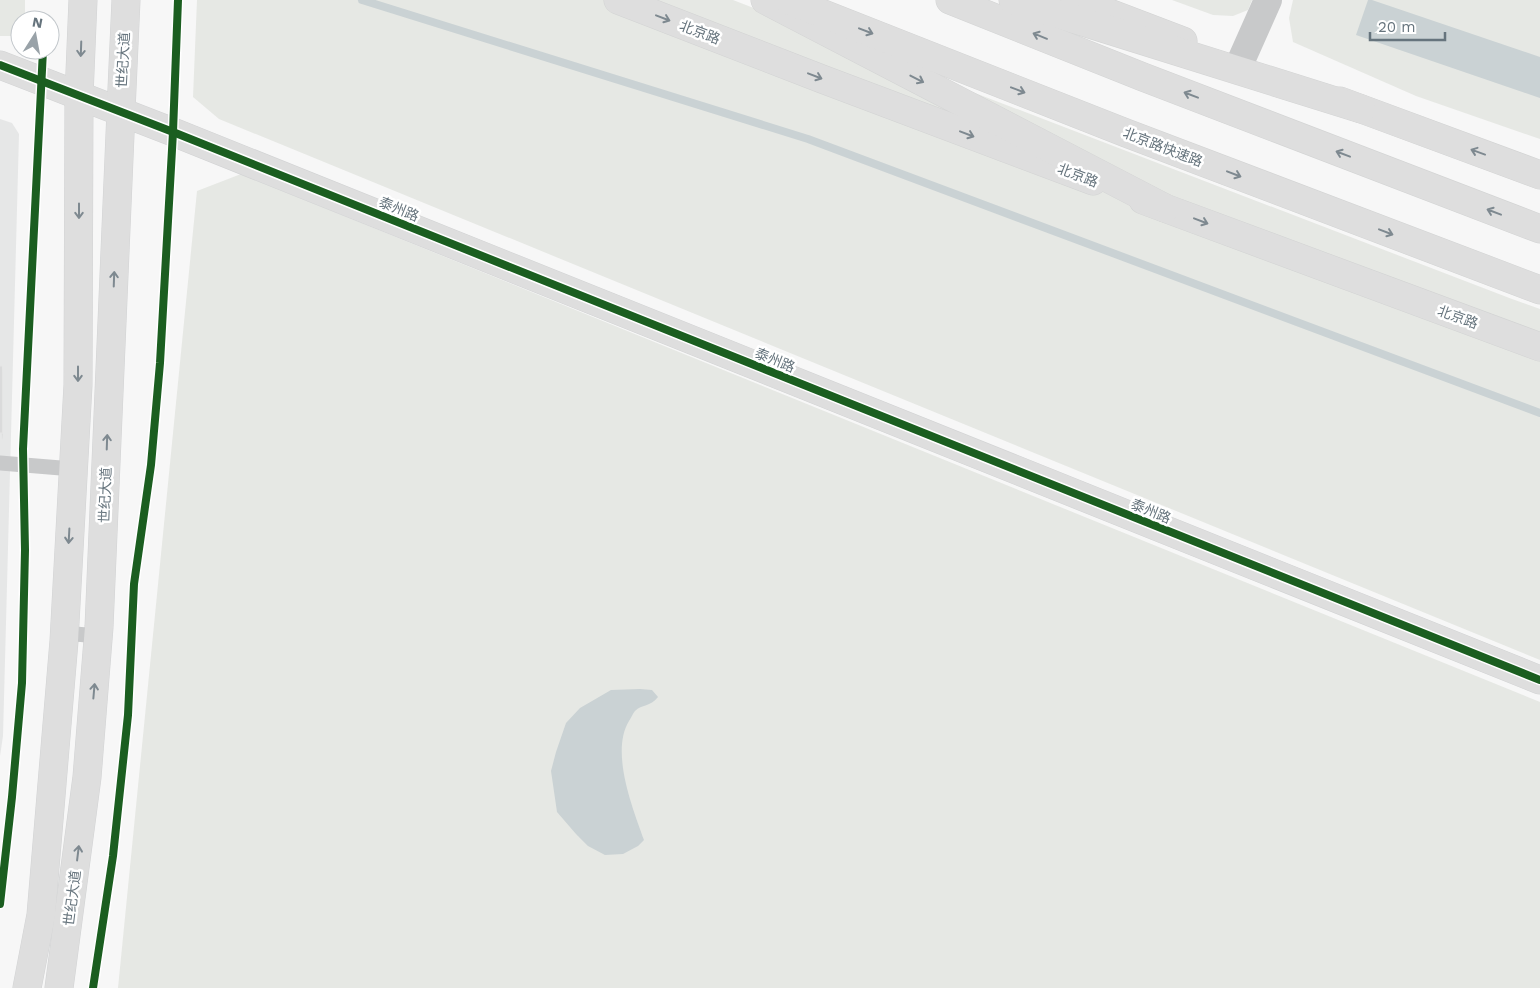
<svg xmlns="http://www.w3.org/2000/svg" width="1540" height="988" viewBox="0 0 1540 988" font-family="'Work Sans','Noto Sans SC',sans-serif">
  <defs>
    <filter id="shadow"><feDropShadow dx="4.5" dy="4.5" stdDeviation="1" flood-color="#0004"/></filter>
  </defs>
  <rect width="100%" height="100%" fill="#f7f7f7"/>
  <path fill="#e6e7e7" d="M0,119L12,123L19,134L3,736L0,756Z"/>
  <g fill="#e6e8e4">
    <path d="M0,0H25V20H20V28L12,36H0Z"/>
    <path d="M197,0H733L1512,299L1540,309V660L219,119L193,97Z"/>
    <path d="M1172,0H1252L1248,10L1233,16L1213,15Z"/>
    <path d="M1293,0H1540V139L1416,96L1293,42L1289,18Z"/>
    <path d="M241,174L1540,702V988H118L197,191Z"/>
  </g>
  <g fill="#cad2d4">
    <path d="M1368,0H1372L1540,57V98L1356,35Z"/>
    <path d="M640,689L652,690L658,697C650,707 642,704 635,711C633,713 631,718 629,721C610,752 633,809 644,840L638,846L623,854L605,855L588,846L576,834L557,812L551,771L556,752L566,723L580,708L611,690Z"/>
  </g>
  <g fill="none" stroke-linecap="round" stroke-linejoin="round">
    <path stroke="#cad2d4" stroke-width="8" d="M362,0L808,139L1540,413"/>
  </g>
  <rect fill="#cecfd0" stroke="#e6e6e6" filter="url(#shadow)" x="0" y="366" width="2" height="67"/>
  <g fill="none" stroke-linecap="round" stroke-linejoin="round">
    <g stroke="#d2d3d4" stroke-width="29">
      <g id="secondary">
        <path d="M0,65L173,132L1540,680"/>
        <path d="M27,988L41,915L64,641L78,385L79,96L83,0"/>
        <path d="M59,988L87,777L99,627L121,111L126,0"/>
      </g>
    </g>
    <g stroke="#d2d3d3" stroke-width="29">
      <g id="primary">
        <path d="M618,0L822,79L1093,181"/>
        <path d="M1075,0L1183,41"/>
        <path d="M1340,101L1540,175"/>
        <path d="M1143,200L1540,347"/>
      </g>
    </g>
    <g stroke="#d3d4d4" stroke-width="29">
      <g id="highway">
        <path d="M765,0L1165,208"/>
        <path d="M788,0L1126,133L1540,290"/>
        <path d="M950,0L1143,77L1540,229"/>
        <path d="M1013,0L1361,109"/>
      </g>
    </g>
    <g stroke="#c8c9ca" stroke-width="15">
      <path d="M0,463L73,469"/>
      <path d="M64,633L98,636"/>
    </g>
    <path stroke="#c8c9ca" stroke-width="28" d="M1240,63L1268,0"/>
    <use href="#secondary" stroke="#dedede" stroke-width="28"/>
    <use href="#primary" stroke="#dedede" stroke-width="28"/>
    <use href="#highway" stroke="#dedede" stroke-width="28"/>
    <g stroke="#fff" stroke-width="11">
      <g id="cycleway">
        <path d="M0,65L173,132L1540,680"/>
        <path d="M0,904L12,797L22,683L25,550L23,449L43,50"/>
        <path d="M93,988L113,856L128,715L134,584L151,465L160,363L173,132L178,0"/>
      </g>
    </g>
    <use href="#cycleway" stroke="#1b5e20" stroke-width="8"/>
  </g>
  <defs><path id="oneway-shaft" d="M-6 0H5M1.5-3L5.5 0L1.5 3" fill="none" stroke-width="1.6" stroke-linecap="round" stroke-linejoin="round" transform="scale(1.25)"/></defs>
  <g stroke="#7e8990">
    <use href="#oneway-shaft" transform="translate(663 18) rotate(21)"/>
    <use href="#oneway-shaft" transform="translate(866 31) rotate(21)"/>
    <use href="#oneway-shaft" transform="translate(1040 36) rotate(-158)"/>
    <use href="#oneway-shaft" transform="translate(81 49) rotate(92)"/>
    <use href="#oneway-shaft" transform="translate(815 76) rotate(21)"/>
    <use href="#oneway-shaft" transform="translate(917 79) rotate(27)"/>
    <use href="#oneway-shaft" transform="translate(1018 90) rotate(21)"/>
    <use href="#oneway-shaft" transform="translate(1191 95) rotate(-159)"/>
    <use href="#oneway-shaft" transform="translate(967 134) rotate(21)"/>
    <use href="#oneway-shaft" transform="translate(1478 152) rotate(-160)"/>
    <use href="#oneway-shaft" transform="translate(1343 154) rotate(-159)"/>
    <use href="#oneway-shaft" transform="translate(1234 174) rotate(21)"/>
    <use href="#oneway-shaft" transform="translate(79 211) rotate(90)"/>
    <use href="#oneway-shaft" transform="translate(1494 212) rotate(-159)"/>
    <use href="#oneway-shaft" transform="translate(1201 221) rotate(21)"/>
    <use href="#oneway-shaft" transform="translate(1386 232) rotate(21)"/>
    <use href="#oneway-shaft" transform="translate(114 279) rotate(-88)"/>
    <use href="#oneway-shaft" transform="translate(78 374) rotate(90)"/>
    <use href="#oneway-shaft" transform="translate(107 442) rotate(-88)"/>
    <use href="#oneway-shaft" transform="translate(69 536) rotate(93)"/>
    <use href="#oneway-shaft" transform="translate(94 691) rotate(-85)"/>
    <use href="#oneway-shaft" transform="translate(78 853) rotate(-83)"/>
  </g>
  <g text-anchor="middle" stroke-width="5" stroke-linejoin="round" paint-order="stroke">
    <g font-size="14" fill="#66747d" stroke="#fff">
      <text transform="translate(700 32) rotate(21)" y="5">北京路</text>
      <text transform="translate(123 60) rotate(-87)" y="5">世纪大道</text>
      <text transform="translate(1163 147) rotate(21)" y="5">北京路快速路</text>
      <text transform="translate(1078 175) rotate(21)" y="5">北京路</text>
      <text transform="translate(399 209) rotate(22)" y="5">泰州路</text>
      <text transform="translate(1458 317) rotate(20)" y="5">北京路</text>
      <text transform="translate(775 360) rotate(22)" y="5">泰州路</text>
      <text transform="translate(105 495) rotate(-88)" y="5">世纪大道</text>
      <text transform="translate(1151 511) rotate(22)" y="5">泰州路</text>
      <text transform="translate(72 898) rotate(-83)" y="5">世纪大道</text>
    </g>
  </g>
  <g transform="translate(35 35) rotate(11)"><circle r="24" fill="#ffffff" stroke="#c2c7cb"/>
  <path d="M0-4L9 19L0 12L-9 19Z" fill="#99a2a8"/>
  <text y="-8" font-size="14" font-weight="bold" text-anchor="middle" fill="#66747d">N</text>
  </g>
  <path d="M1370 32v8h75v-8" fill="none" stroke="#66747d" stroke-width="2.5"/>
  <text x="1378" y="32" font-size="15" fill="#66747d" stroke="#ffffff" stroke-width="4" paint-order="stroke">20 m</text>
</svg>
